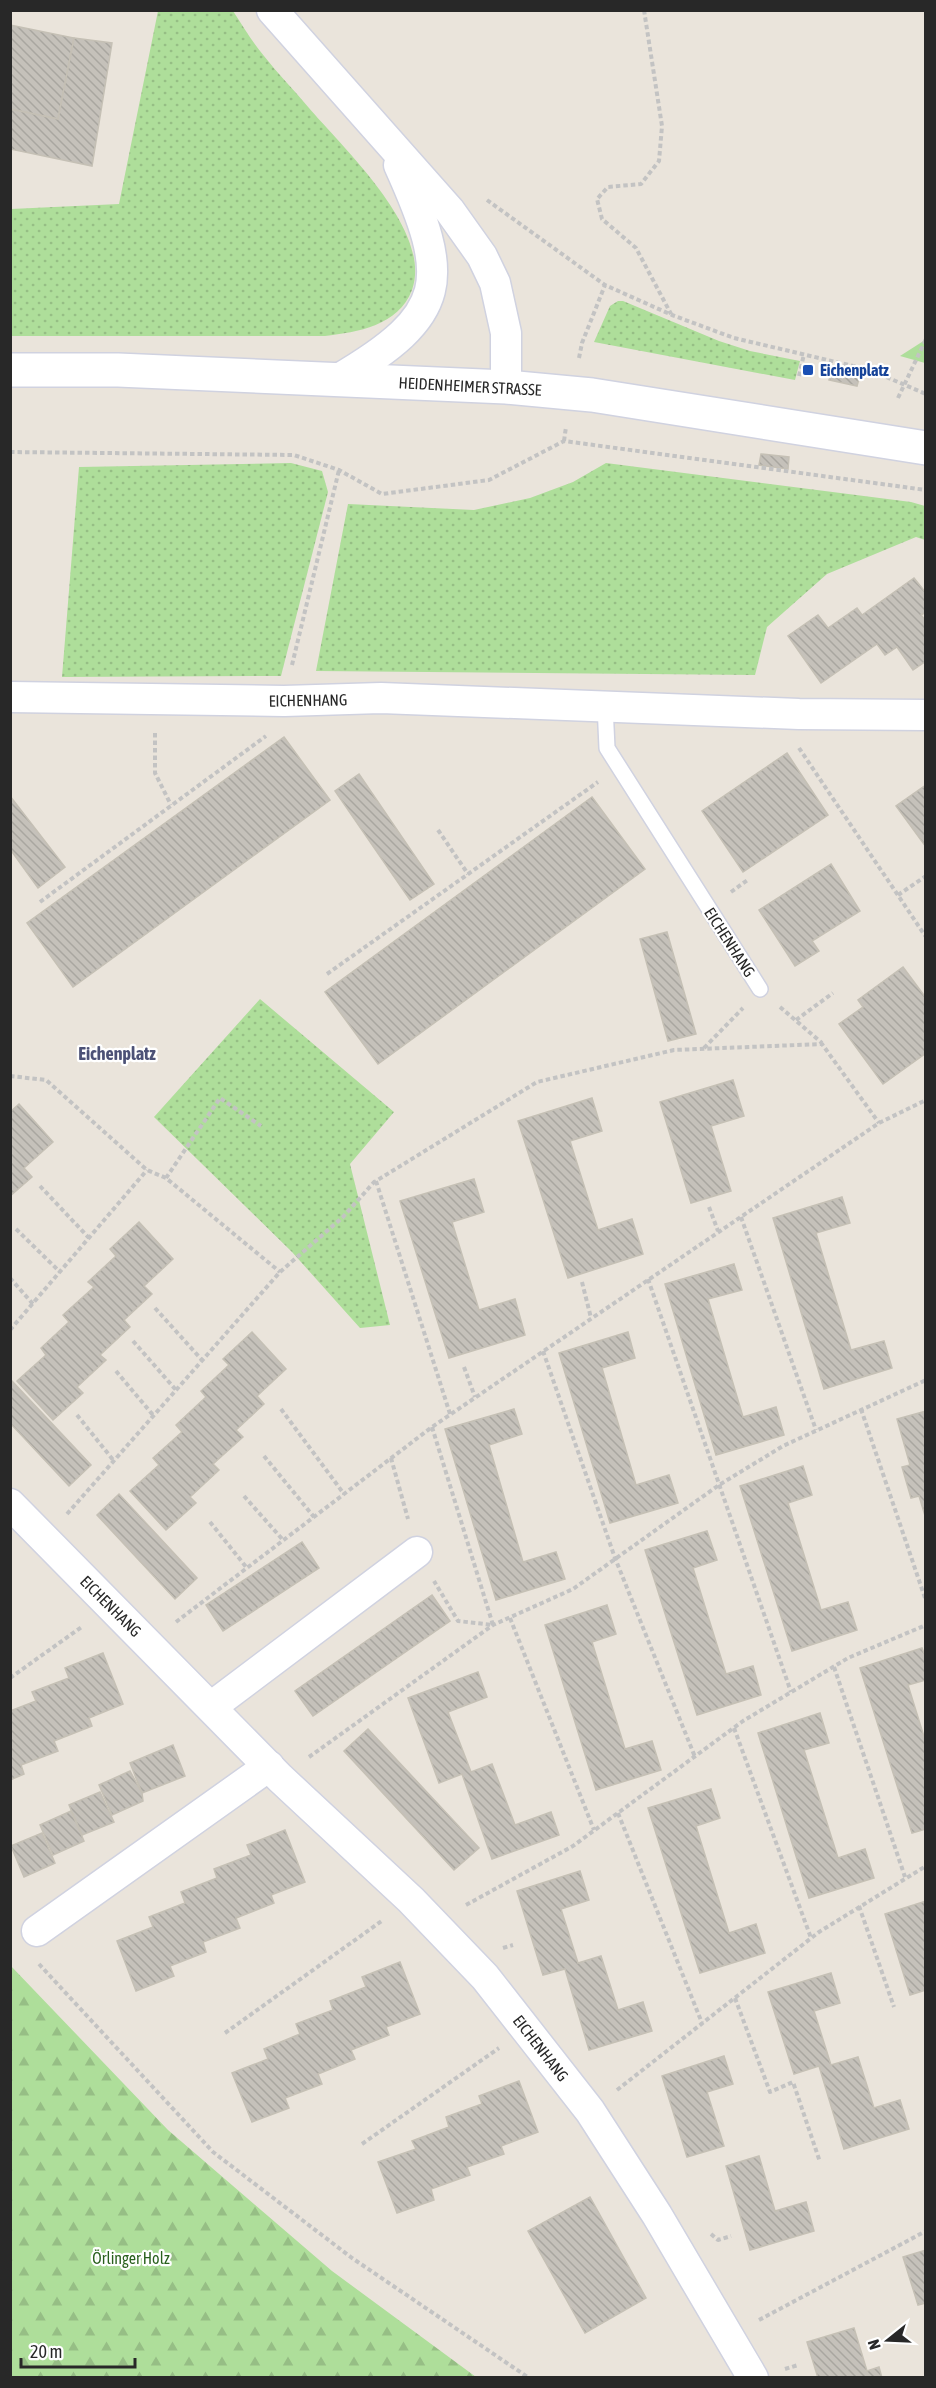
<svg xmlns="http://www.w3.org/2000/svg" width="936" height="2388" viewBox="0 0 936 2388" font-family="'Asap Condensed',sans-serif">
  <defs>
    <pattern id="grass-dots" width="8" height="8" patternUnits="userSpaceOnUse" patternTransform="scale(1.5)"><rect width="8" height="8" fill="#aede9a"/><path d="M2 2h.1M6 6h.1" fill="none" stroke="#96be85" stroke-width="1.8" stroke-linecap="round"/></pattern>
    <pattern id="forest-firs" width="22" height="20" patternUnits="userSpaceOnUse" patternTransform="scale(1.5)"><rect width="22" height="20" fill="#aede9a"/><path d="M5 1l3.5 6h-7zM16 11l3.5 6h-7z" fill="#96be85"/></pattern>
    <pattern id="building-back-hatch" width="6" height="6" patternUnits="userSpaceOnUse" patternTransform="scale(1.5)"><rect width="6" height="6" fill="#c5c1ba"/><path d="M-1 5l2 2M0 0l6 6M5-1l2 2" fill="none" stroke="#a9a6a0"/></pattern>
  </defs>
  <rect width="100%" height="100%" fill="#eae4db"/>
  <g fill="url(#grass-dots)">
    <path d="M158,11H233C243,26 252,42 264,56C278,74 294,90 309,108C344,149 433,231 412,290C398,326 358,332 325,336H11V209L119,204Z"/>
    <path d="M618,301H623L719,341L750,351L800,361L795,380L594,342L610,306Z"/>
    <path d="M291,463L322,471L328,492L281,676L62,677L79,467Z"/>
    <path d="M606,463L911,502L925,506V540L916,537L827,574L767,627L755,675L316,671L348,504L474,510L530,498L573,482Z"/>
    <path d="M260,999L394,1112L350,1164L390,1325L360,1328L292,1252L154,1117Z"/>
  </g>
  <path fill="url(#forest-firs)" d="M10,1965L168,2130L332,2271L476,2377H11Z"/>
  <path fill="#aede9a" d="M925,340V363L900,356Z"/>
  <g fill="url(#building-back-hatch)" stroke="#c5c0b5" stroke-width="1.5">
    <path d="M10,25L74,38L58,119L10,109Z"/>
    <path d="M74,38L112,43L92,166L10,149V109L58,119Z"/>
    <path d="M832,369L860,375L857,386L829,380Z"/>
    <path d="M761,454L789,457L788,469L759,465Z"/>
    <path d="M914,578L926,593V612L921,615L926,621V661L913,670L897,647L885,655L877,644L821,683L788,636L818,615L828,628L857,608L862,615Z"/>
    <path d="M284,737L330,800L73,987L27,923Z"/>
    <path d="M787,753L828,815L743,872L702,811Z"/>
    <path d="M359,774L434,884L410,900L335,791Z"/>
    <path d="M926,785V847L896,806Z"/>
    <path d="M10,796L65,867L38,888L10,849Z"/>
    <path d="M592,797L645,869L378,1064L325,992Z"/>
    <path d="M831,864L860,911L812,941L819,951L795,966L759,910Z"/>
    <path d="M667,932L696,1034L668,1041L640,939Z"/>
    <path d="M903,967L926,998V1053L883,1084L839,1024L863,1007L858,1000Z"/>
    <path d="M733,1080L744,1116L711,1126L731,1191L691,1203L660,1102Z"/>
    <path d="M592,1098L602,1131L570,1141L598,1230L632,1219L643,1254L568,1278L518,1121Z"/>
    <path d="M19,1104L53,1142L24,1168L32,1177L10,1196V1112Z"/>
    <path d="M474,1179L484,1212L452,1222L479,1310L515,1299L525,1335L449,1358L400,1201Z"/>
    <path d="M842,1197L850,1223L816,1233L851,1350L884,1341L892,1368L824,1389L773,1218Z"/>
    <path d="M139,1222L173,1259L144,1286L152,1294L124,1320L130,1327L100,1355L106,1360L77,1387L83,1393L53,1420L17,1381L46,1355L41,1348L69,1322L63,1315L94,1287L88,1282L116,1256L110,1249Z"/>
    <path d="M734,1264L742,1290L708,1299L743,1417L776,1407L784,1435L716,1455L665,1284Z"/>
    <path d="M252,1332L286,1369L257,1396L264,1404L236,1430L243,1437L213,1464L219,1470L190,1497L196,1503L166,1530L130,1491L159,1465L153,1458L182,1432L176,1425L206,1397L201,1391L229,1365L223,1359Z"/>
    <path d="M628,1332L635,1358L602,1368L636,1485L669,1475L678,1503L610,1523L559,1353Z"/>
    <path d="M12,1381L91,1465L69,1486L10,1423V1383Z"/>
    <path d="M514,1409L522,1434L489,1445L523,1562L556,1552L565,1579L496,1600L445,1429Z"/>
    <path d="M926,1411V1519L919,1496L911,1498L902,1467L910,1465L897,1419Z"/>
    <path d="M803,1466L812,1495L788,1503L821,1610L848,1602L857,1630L792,1651L740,1486Z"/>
    <path d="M119,1494L197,1578L175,1599L97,1515Z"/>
    <path d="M707,1531L717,1560L693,1568L726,1674L753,1666L761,1695L697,1715L645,1550Z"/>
    <path d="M302,1542L319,1568L223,1631L206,1605Z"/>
    <path d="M432,1595L450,1621L313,1716L295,1691Z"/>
    <path d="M607,1605L616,1634L592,1642L625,1749L652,1741L661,1770L596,1790L545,1625Z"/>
    <path d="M922,1648L926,1658V1680L908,1685L926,1743V1829L912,1833L860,1668Z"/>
    <path d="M103,1653L123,1704L89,1718L92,1726L54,1741L58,1751L21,1765L24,1774L10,1780V1711L36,1701L32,1692L69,1678L65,1668Z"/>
    <path d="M478,1672L487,1697L448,1712L471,1772L492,1764L515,1825L551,1812L559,1835L492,1859L462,1774L439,1783L408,1698Z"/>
    <path d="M820,1713L829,1743L804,1750L838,1858L865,1849L874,1878L809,1898L758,1733Z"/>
    <path d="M368,1729L479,1848L454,1870L344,1751Z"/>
    <path d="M173,1745L185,1776L142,1793L130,1763Z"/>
    <path d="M130,1771L142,1793L143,1801L112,1815L99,1785Z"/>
    <path d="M711,1789L720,1818L696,1826L729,1933L756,1924L765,1953L700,1973L648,1808Z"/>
    <path d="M100,1792L114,1822L82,1835L69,1805Z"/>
    <path d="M71,1811L84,1841L53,1855L40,1825Z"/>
    <path d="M285,1830L305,1882L271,1895L274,1903L236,1918L240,1928L203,1942L206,1952L170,1966L174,1976L136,1991L117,1941L153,1927L149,1917L185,1903L181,1892L217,1878L214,1869L251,1855L247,1845Z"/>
    <path d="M42,1833L55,1863L24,1877L11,1846Z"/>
    <path d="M580,1871L589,1900L561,1909L578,1963L601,1956L618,2010L643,2002L652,2031L589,2050L565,1969L543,1975L517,1891Z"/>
    <path d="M926,1901V1990L910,1995L885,1914Z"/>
    <path d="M400,1962L420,2014L386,2027L389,2035L351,2050L355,2059L318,2074L322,2084L285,2098L289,2108L252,2122L232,2073L268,2059L264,2049L300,2034L296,2024L333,2010L330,2001L366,1987L362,1977Z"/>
    <path d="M831,1973L840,2003L814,2011L831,2065L858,2057L874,2108L900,2100L909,2129L844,2149L819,2066L794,2074L768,1992Z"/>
    <path d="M724,2056L733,2084L707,2092L724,2146L687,2157L662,2076Z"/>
    <path d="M519,2081L538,2132L501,2146L504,2154L467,2167L470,2175L431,2189L434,2200L397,2213L378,2162L416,2149L412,2141L449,2127L446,2117L482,2104L479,2096Z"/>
    <path d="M759,2156L775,2211L806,2202L814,2231L750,2250L726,2166Z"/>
    <path d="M590,2197L646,2298L585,2333L528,2231Z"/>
    <path d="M926,2250V2303L918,2305L903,2257Z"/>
    <path d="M854,2328L867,2371L879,2367L882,2378H818L807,2342Z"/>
  </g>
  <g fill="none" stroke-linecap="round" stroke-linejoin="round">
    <g stroke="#d0d2e0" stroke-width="18">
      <path id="service" d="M605,705L607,748L760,989"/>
    </g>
    <g stroke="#d0d2e0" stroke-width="33">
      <g id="minor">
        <path d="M272,10L450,211L482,256L495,283L506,333V387"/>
        <path d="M337,380C450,314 451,280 399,165"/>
        <path d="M10,697L284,701L381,698L799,714L926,715"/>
        <path d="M10,1504L280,1778L411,1900L485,1977L590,2111L657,2215L753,2378"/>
        <path d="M211,1707L417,1552"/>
        <path d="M37,1931L269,1766"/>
      </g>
    </g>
    <g stroke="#d0d2e0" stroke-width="36">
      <path id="secondary" d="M10,370H118L506,387L592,395L926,448"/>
    </g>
    <g stroke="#c3c3c3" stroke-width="4" stroke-dasharray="4.5 3" stroke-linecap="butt">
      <path d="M644,10L662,126L659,161L641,184L608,187L597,199L602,219L636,248L671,314"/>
      <path d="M487,200L605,285L672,315L734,338L870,370L926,394"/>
      <path d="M579,358L582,343L605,285"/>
      <path d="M799,376L804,354"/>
      <path d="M898,398L926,339"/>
      <path d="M564,441L566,427"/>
      <path d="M10,452L294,455L339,470L382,494L489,480L564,441L926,490"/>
      <path d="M292,665L339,470"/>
      <path d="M155,733V773L171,805"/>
      <path d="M799,748L926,937"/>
      <path d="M438,830L468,874"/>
      <path d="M731,892L749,879"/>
      <path d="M898,895L926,876"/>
      <path d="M40,902L266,736"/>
      <path d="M327,974L598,782"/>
      <path d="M780,1007L822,1043"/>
      <path d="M796,1020L833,993"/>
      <path d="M704,1048L743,1008"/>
      <path d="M10,1076L46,1080L147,1170L166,1178L280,1272"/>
      <path d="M166,1178L220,1098L261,1126"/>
      <path d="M40,1186L89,1238"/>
      <path d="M709,1207L718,1231"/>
      <path d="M741,1217L816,1430"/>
      <path d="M16,1229L60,1272"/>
      <path d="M10,1278L33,1304"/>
      <path d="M648,1279L791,1692"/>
      <path d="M582,1282L591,1318"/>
      <path d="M155,1308L202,1360"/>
      <path d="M10,1330L147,1170"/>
      <path d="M133,1341L176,1390"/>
      <path d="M543,1351L615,1558L695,1757"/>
      <path d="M464,1367L475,1397"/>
      <path d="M116,1371L153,1415"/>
      <path d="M281,1409L344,1494"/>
      <path d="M861,1409L926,1601"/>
      <path d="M450,1414L376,1181L537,1082L674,1050L822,1044L879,1123"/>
      <path d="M77,1415L114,1461"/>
      <path d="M432,1427L493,1625L458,1621L434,1581"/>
      <path d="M264,1456L314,1517"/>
      <path d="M391,1458L408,1519"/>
      <path d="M244,1496L283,1540"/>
      <path d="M67,1514L280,1272L343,1217L375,1181"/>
      <path d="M210,1522L247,1568"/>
      <path d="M510,1618L594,1830"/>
      <path d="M176,1622L432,1427L879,1123L926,1100"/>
      <path d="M834,1667L905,1877"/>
      <path d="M10,1678L83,1626"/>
      <path d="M734,1728L811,1938"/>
      <path d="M309,1757L493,1625L573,1589L719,1485L783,1446L926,1380"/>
      <path d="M618,1813L702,2023"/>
      <path d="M466,1905L573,1846L743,1721L848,1658L926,1625"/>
      <path d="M859,1906L894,2007"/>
      <path d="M503,1948L513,1945"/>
      <path d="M39,1964L213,2152L352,2258L529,2378"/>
      <path d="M735,1998L770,2092L793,2082L820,2162"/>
      <path d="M225,2033L383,1920"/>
      <path d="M617,2090L819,1932L926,1866"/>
      <path d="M362,2144L499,2048"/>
      <path d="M711,2234L718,2240L731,2236"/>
      <path d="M759,2320L926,2231"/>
      <path d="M785,2369L798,2365"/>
    </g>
    <use href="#service" stroke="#fff" stroke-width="15"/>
    <use href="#minor" stroke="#fff" stroke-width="30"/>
    <use href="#secondary" stroke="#fff" stroke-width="33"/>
  </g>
  <rect fill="#1a4fb4" stroke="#fff" stroke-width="2" x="802" y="364" width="12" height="12" rx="3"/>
  <g text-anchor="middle" stroke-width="4.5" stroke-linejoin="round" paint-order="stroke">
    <g font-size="16" font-weight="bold" fill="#164399" stroke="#fff" text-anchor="start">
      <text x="820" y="376">Eichenplatz</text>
    </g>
    <g font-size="16" fill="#282828" stroke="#fff">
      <text transform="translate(470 386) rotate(3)" y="6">HEIDENHEIMER STRASSE</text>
      <text transform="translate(308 700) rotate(-1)" y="6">EICHENHANG</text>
      <text transform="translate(730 942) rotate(57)" y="6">EICHENHANG</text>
      <text transform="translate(111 1606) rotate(45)" y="6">EICHENHANG</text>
      <text transform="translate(541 2048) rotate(52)" y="6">EICHENHANG</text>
    </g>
    <g font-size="16" fill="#29601d" stroke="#fff">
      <text x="131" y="2264">Örlinger Holz</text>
    </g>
    <g font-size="18" font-weight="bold" fill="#4c5176" stroke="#fff">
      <text x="117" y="1060">Eichenplatz</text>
    </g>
  </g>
  <rect width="936" height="2388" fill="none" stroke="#282828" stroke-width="24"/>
  <g transform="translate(888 2340) rotate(252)" stroke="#ffffff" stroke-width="4.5" paint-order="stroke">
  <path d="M0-4.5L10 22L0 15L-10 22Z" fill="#282828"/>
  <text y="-9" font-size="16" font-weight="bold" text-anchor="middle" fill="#282828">N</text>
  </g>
  <path d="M21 2358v9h114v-9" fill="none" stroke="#282828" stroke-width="3"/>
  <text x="30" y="2358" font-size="18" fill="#282828" stroke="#ffffff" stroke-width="4.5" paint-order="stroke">20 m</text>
</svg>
